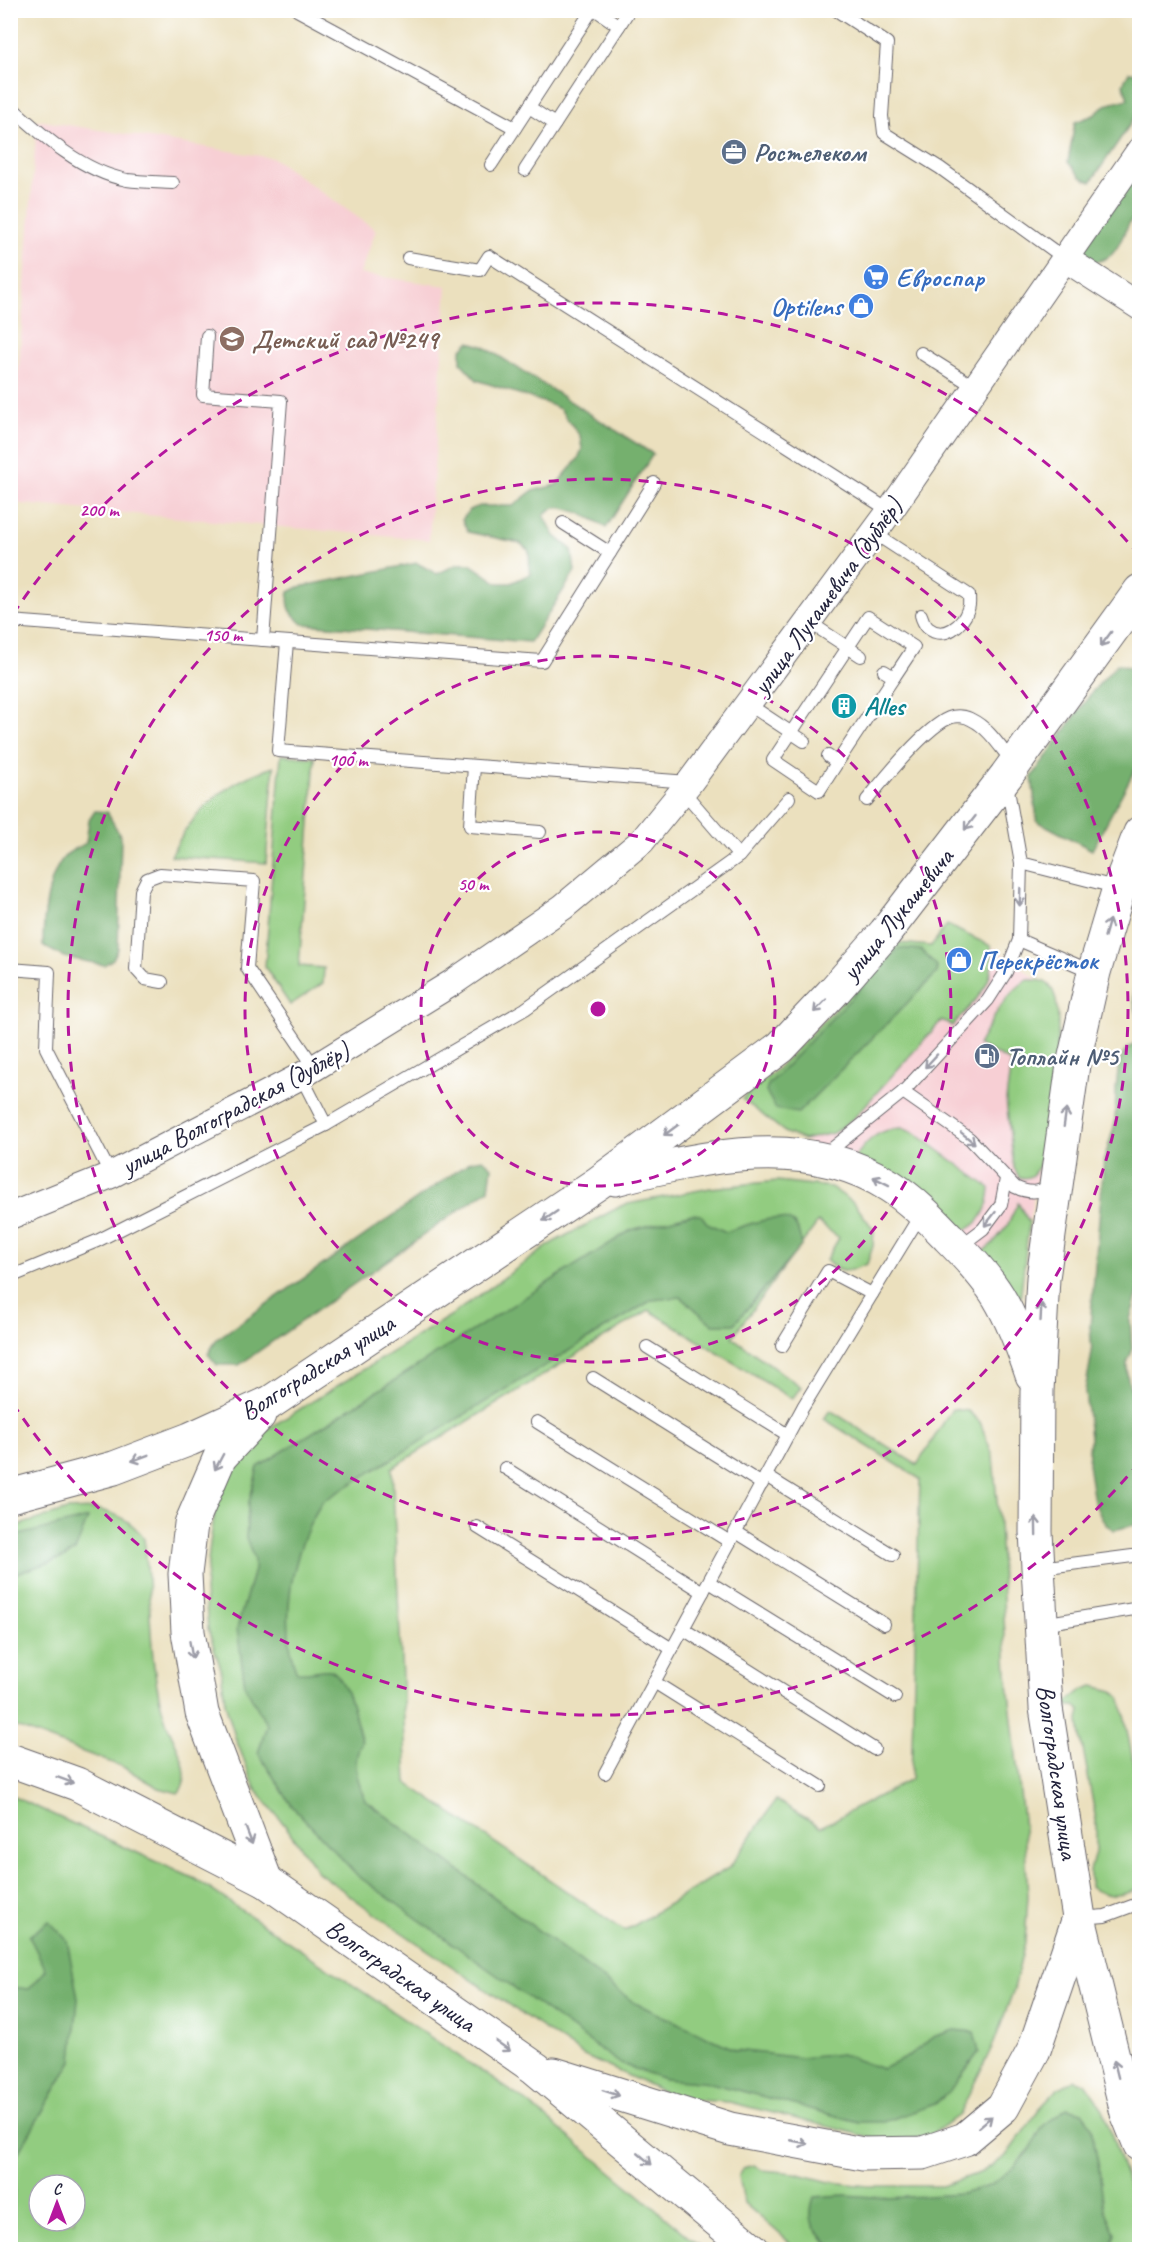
<svg xmlns="http://www.w3.org/2000/svg" width="1150" height="2260" viewBox="0 0 1150 2260" font-family="Caveat,sans-serif">
  <rect width="100%" height="100%" fill="#fff"/>
  <filter id="ink" filterUnits="userSpaceOnUse"><feTurbulence type="fractalNoise" baseFrequency=".0167" numOctaves="2"/><feDisplacementMap in="SourceGraphic" scale="12" xChannelSelector="R" yChannelSelector="G"/><feConvolveMatrix kernelMatrix="1 2 1 2 8 2 1 2 1" color-interpolation-filters="sRGB"/></filter>
  <filter id="wash" filterUnits="userSpaceOnUse"><feTurbulence type="fractalNoise" baseFrequency=".008" numOctaves="4" result="noise"/><feDisplacementMap in="SourceGraphic" scale="24" xChannelSelector="R" yChannelSelector="G"/><feGaussianBlur stdDeviation="1.35" result="paint"/><feColorMatrix in="noise" values="0 0 0 0 0 0 0 0 0 0 0 0 0 0 0 0 0 1.4 0 .05"/><feComposite in="paint" operator="in"/></filter>
  <g filter="url(#wash)">
    <rect width="100%" height="100%" fill="#ebe0be"/>
    <g fill="#f7cfd4">
      <path d="M37,120L273,158L376,230L360,274L447,286L429,540L11,503V474Z"/>
      <path d="M991,946L1038,980H1027L1015,988L999,1007L1011,1062L1006,1100L1030,1177L1039,1166L1029,1222L1017,1203L1007,1226L993,1243L975,1258L804,1140L833,1133L854,1118L942,1020L953,1025L982,992L989,982L993,959Z"/>
    </g>
    <g fill="#92cc80" stroke="#5a775e" stroke-width="1.5" fill-rule="evenodd">
      <path d="M281,755L315,758L299,966L324,968L323,983L290,1005L265,967Z"/>
      <path d="M274,767L266,863L171,856C192,811 226,781 274,767Z"/>
      <path d="M947,925L991,946C998,983 975,1001 952,1026L942,1020L854,1118L833,1133L804,1140L786,1133L742,1099L775,1071L899,943L931,946Z"/>
      <path d="M1027,980C1035,980 1043,979 1049,985C1072,1008 1044,1132 1039,1166C1033,1175 1030,1180 1019,1177L1014,1168L1006,1100L1011,1062L978,1045C992,1020 1003,996 1027,980Z"/>
      <path d="M902,1128L916,1134L990,1188C989,1209 979,1230 956,1232L854,1159C867,1140 878,1129 902,1128Z"/>
      <path d="M777,1181L831,1187L855,1204L874,1230L873,1246L867,1264C849,1271 841,1277 826,1260L839,1238L818,1222L732,1337L801,1387L792,1399L649,1310L392,1468L407,1783L625,1931L730,1867L776,1800L821,1827L911,1779L920,1479L824,1419L830,1410L917,1465L952,1409L968,1411L980,1422L993,1456L999,1524L1007,1674L1024,1828L1028,1896L1025,1942L1014,1989L994,2043L959,2115L931,2135L894,2143L729,2102L680,2099L584,2056L382,1919L318,1872L287,1828L255,1788L235,1737L225,1703L221,1669L208,1629L205,1591L210,1543L217,1499L235,1463L266,1430L450,1316L554,1242L623,1205L710,1188Z"/>
      <path d="M1018,1203L1029,1222L1018,1319L975,1258L993,1243L1007,1226Z"/>
      <path d="M95,1509C116,1513 132,1520 144,1539C153,1600 146,1666 167,1724C174,1743 196,1775 178,1793L159,1788L123,1767L11,1725L10,1528L67,1510Z"/>
      <path d="M1093,1686L1113,1691L1121,1699L1139,1792L1140,1889C1120,1896 1108,1899 1090,1887V1871L1096,1848V1820L1080,1732L1079,1719L1081,1711L1075,1706H1068L1066,1703L1082,1690Z"/>
      <path d="M10,1795L195,1879L527,2102L704,2249H11ZM39,2185H75V2221H39Z"/>
      <path d="M1075,2079L1085,2083L1103,2109L1139,2217V2249H797L744,2203L739,2176L743,2168L754,2165L762,2170L795,2173L830,2182L868,2186H942L982,2172L1005,2157L1042,2106L1058,2089Z"/>
    </g>
    <g fill="#75b06e" stroke="#4c6954" stroke-width="1.5">
      <path d="M1129,72L1139,73V111L1091,182L1081,177L1068,162L1075,122L1094,115L1106,105L1128,99L1123,84Z"/>
      <path d="M1130,181L1139,183V212C1117,229 1126,264 1085,262L1080,251Z"/>
      <path d="M469,342L483,346L653,454L606,528C596,520 564,503 552,509C549,510 546,513 544,515L555,536L572,550L575,572L530,642L303,624C291,614 286,608 289,592L299,587L417,563L437,574L458,564H470L498,583H511L530,574L529,551L520,543L468,532L462,520L469,510L480,506H513L532,491L556,485L578,459L582,449L580,436L560,409L549,404L477,380L461,363V350Z"/>
      <path d="M1117,664L1139,670V762L1092,850L1037,821L1032,777L1092,692Z"/>
      <path d="M95,811L107,812L121,837L118,949L113,959L104,965L64,957L43,946C43,921 47,874 66,855C71,850 80,847 86,843L89,820Z"/>
      <path d="M899,948L921,950L937,966V973L798,1113L776,1109L766,1091L768,1085Z"/>
      <path d="M1139,977V1020C1134,1003 1130,993 1139,977Z"/>
      <path d="M1139,1039L1140,1286L1130,1319L1132,1351L1127,1363V1375L1130,1387L1139,1396V1524L1114,1530L1105,1524L1094,1502L1088,1464L1090,1438L1085,1391L1092,1353L1090,1326L1104,1160L1115,1124L1116,1088L1119,1063L1125,1051Z"/>
      <path d="M483,1159L492,1167L489,1189L239,1365H217L208,1354L217,1339L471,1161Z"/>
      <path d="M692,1214L701,1215L707,1223L726,1232C742,1227 783,1208 796,1226C799,1230 800,1239 802,1245L734,1324H712L681,1297L652,1300L323,1501C296,1542 284,1597 290,1645C292,1655 292,1663 297,1672C309,1674 321,1668 330,1670C347,1675 357,1726 362,1742C351,1763 357,1779 365,1800L635,2003L736,2050L801,2058L841,2054L882,2069L909,2056L933,2037L954,2030L974,2032L979,2052L950,2091L935,2104L884,2122H859L711,2083L664,2079L621,2064L358,1876L292,1806L258,1753L267,1725L245,1686L237,1628L254,1570V1559L246,1539L248,1506L258,1467L631,1230Z"/>
      <path d="M88,1518L75,1551L63,1558L11,1575V1537Z"/>
      <path d="M49,1921L67,1940L78,1999L72,2061L15,2158L12,2232L11,2234V1987L29,1989L46,1970L29,1936Z"/>
      <path d="M1067,2108L1083,2112L1091,2127L1099,2168L1104,2209L1115,2233L1110,2249H836C816,2233 805,2224 814,2197L845,2195L887,2198L928,2196L961,2194L989,2186L1015,2166L1031,2148L1043,2126Z"/>
    </g>
  </g>
  <g filter="url(#ink)">
    <g fill="none" stroke-linecap="round" stroke-linejoin="round">
      <g stroke="#686469" stroke-width="14">
        <g id="service">
          <path d="M297,10L515,128"/>
          <path d="M836,10L887,43L882,116L884,133L940,168L1064,258"/>
          <path d="M619,26L629,10"/>
          <path d="M10,106C43,136 81,171 127,180C142,182 158,182 173,183"/>
          <path d="M529,107L555,124L619,26L596,10"/>
          <path d="M491,165L592,10"/>
          <path d="M525,170L555,124"/>
          <path d="M408,258L480,270L489,256L890,511"/>
          <path d="M207,336L203,395L281,401L263,640"/>
          <path d="M921,353L975,387"/>
          <path d="M563,523L610,553"/>
          <path d="M874,533L969,595C969,600 970,605 968,609C963,625 944,641 928,628C925,625 922,619 921,615"/>
          <path d="M10,621L542,661L654,483"/>
          <path d="M809,622L861,656"/>
          <path d="M287,642L278,751L689,782"/>
          <path d="M748,704L804,741"/>
          <path d="M828,756L837,763L894,677L884,671"/>
          <path d="M837,763L819,791L773,760L868,617L914,647L894,677"/>
          <path d="M474,766L470,826L540,832"/>
          <path d="M683,791L739,856"/>
          <path d="M867,800C884,779 925,728 949,718C956,715 966,716 972,720C989,728 1002,750 1014,764"/>
          <path d="M1021,863L1119,888L1140,889"/>
          <path d="M1019,940L1093,972"/>
          <path d="M10,969L49,972L46,1048L111,1175"/>
          <path d="M162,982L145,979L136,969L141,891L147,879L160,874L254,881L247,968L315,1068"/>
          <path d="M301,1076L326,1125"/>
          <path d="M903,1092L970,1139L1015,1187C1027,1193 1041,1194 1051,1184"/>
          <path d="M823,1156L903,1092L988,1000L1006,972L1019,940L1021,863L1007,784"/>
          <path d="M959,1247L983,1229L1001,1205L1006,1179"/>
          <path d="M10,1277L97,1241L326,1125L525,1009L739,856L789,798"/>
          <path d="M782,1346L828,1271L872,1294"/>
          <path d="M647,1347L788,1435"/>
          <path d="M593,1378L762,1484"/>
          <path d="M537,1422L730,1542"/>
          <path d="M505,1468L703,1592"/>
          <path d="M766,1476L893,1555"/>
          <path d="M477,1527L672,1649"/>
          <path d="M736,1532L884,1624"/>
          <path d="M1040,1568L1140,1555"/>
          <path d="M709,1582L895,1697"/>
          <path d="M1042,1624L1140,1608"/>
          <path d="M683,1629L874,1749"/>
          <path d="M654,1682L820,1786"/>
          <path d="M605,1773L803,1407L921,1214"/>
          <path d="M1080,1918L1105,1916L1140,1903"/>
        </g>
      </g>
      <g stroke="#686469" stroke-width="28">
        <g id="minor">
          <path d="M1064,258L1140,307"/>
          <path d="M10,1216L111,1175L301,1076L452,983L563,907L642,841L690,782L890,511L1140,150"/>
        </g>
      </g>
      <g stroke="#686469" stroke-width="35">
        <g id="primary">
          <path d="M1140,833L1119,888L1094,972L1073,1065L1043,1278L1037,1391L1036,1532L1046,1708L1079,1918L1127,2113L1140,2145"/>
          <path d="M615,1179C703,1156 807,1133 890,1186C912,1200 930,1218 948,1237C965,1254 985,1275 998,1296C1013,1321 1023,1348 1032,1375"/>
          <path d="M259,1415L220,1457L191,1524L185,1574L188,1632L202,1713L266,1881"/>
          <path d="M10,1496L114,1468L190,1439L271,1402L598,1183L781,1047L835,990L885,933L1006,776L1140,591"/>
          <path d="M10,1760L77,1784L266,1881L535,2068L753,2250"/>
          <path d="M554,2074L730,2129L863,2154L923,2153L965,2139L1003,2107L1034,2050L1079,1918"/>
        </g>
      </g>
      <use href="#service" stroke="#fff" stroke-width="12"/>
      <use href="#minor" stroke="#fff" stroke-width="26"/>
      <use href="#primary" stroke="#fff" stroke-width="33"/>
    </g>
    <defs><path id="oneway-shaft" d="M-6 0H5M1.5-3L5.5 0L1.5 3" fill="none" stroke-width="1.6" stroke-linecap="round" stroke-linejoin="round" transform="scale(1.5)"/></defs>
    <g stroke="#9c9ca7">
      <use href="#oneway-shaft" transform="translate(1106 639) rotate(126)"/>
      <use href="#oneway-shaft" transform="translate(970 823) rotate(128)"/>
      <use href="#oneway-shaft" transform="translate(1020 897) rotate(92)"/>
      <use href="#oneway-shaft" transform="translate(1107 928) rotate(-74)"/>
      <use href="#oneway-shaft" transform="translate(820 1006) rotate(134)"/>
      <use href="#oneway-shaft" transform="translate(931 1061) rotate(133)"/>
      <use href="#oneway-shaft" transform="translate(1065 1118) rotate(-82)"/>
      <use href="#oneway-shaft" transform="translate(671 1130) rotate(144)"/>
      <use href="#oneway-shaft" transform="translate(968 1138) rotate(39)"/>
      <use href="#oneway-shaft" transform="translate(881 1181) rotate(-153)"/>
      <use href="#oneway-shaft" transform="translate(550 1216) rotate(146)"/>
      <use href="#oneway-shaft" transform="translate(990 1219) rotate(128)"/>
      <use href="#oneway-shaft" transform="translate(1041 1312) rotate(-87)"/>
      <use href="#oneway-shaft" transform="translate(140 1458) rotate(159)"/>
      <use href="#oneway-shaft" transform="translate(219 1462) rotate(118)"/>
      <use href="#oneway-shaft" transform="translate(1036 1526) rotate(-91)"/>
      <use href="#oneway-shaft" transform="translate(191 1650) rotate(80)"/>
      <use href="#oneway-shaft" transform="translate(65 1780) rotate(20)"/>
      <use href="#oneway-shaft" transform="translate(249 1836) rotate(69)"/>
      <use href="#oneway-shaft" transform="translate(503 2046) rotate(35)"/>
      <use href="#oneway-shaft" transform="translate(1116 2069) rotate(-104)"/>
      <use href="#oneway-shaft" transform="translate(611 2093) rotate(18)"/>
      <use href="#oneway-shaft" transform="translate(985 2122) rotate(-40)"/>
      <use href="#oneway-shaft" transform="translate(799 2142) rotate(11)"/>
      <use href="#oneway-shaft" transform="translate(645 2159) rotate(40)"/>
    </g>
  </g>
  <g fill="none" stroke="#b5179e" stroke-width="3" stroke-dasharray="10 8">
    <circle cx="598" cy="1009" r="177"/>
    <circle cx="598" cy="1009" r="353"/>
    <circle cx="598" cy="1009" r="530"/>
    <path d="M1139 1463A706 706 0 0 1 13 1404M13 614A706 706 0 0 1 1139 555"/>
  </g>
  <defs>
    <g id="office-disc" transform="scale(1.35)"><circle r="9.5" fill="#5c6f8a" stroke="#fff"/><path d="M-6-3h4V-5.5h4V-3h4V5H-6ZM-1-4.5V-3h2v-1.5ZM-6 0V1H6V0Z" fill="#fff"/></g>
    <g id="supermarket-disc" transform="scale(1.35)"><circle r="9.5" fill="#3f7fe0" stroke="#fff"/><path d="M-6-5.5h2.5l.6 2H6L4.5 2H-2.5L-4.4-4H-6ZM-1.5 3.2a1.3 1.3 0 1 0 .1 0ZM3 3.2a1.3 1.3 0 1 0 .1 0Z" fill="#fff"/></g>
    <g id="shop-disc" transform="scale(1.35)"><circle r="9.5" fill="#3f7fe0" stroke="#fff"/><path d="M-5-2.5h2.3a2.7 3.5 0 0 1 5.4 0H5L5.5 6h-11ZM-1.5-2.5h3a1.5 2.3 0 0 0-3 0Z" fill="#fff"/></g>
    <g id="school-disc" transform="scale(1.35)"><circle r="9.5" fill="#8d6e63" stroke="#fff"/><path d="M0-5L7-2L0 1L-7-2ZM-4 1L0 2.5L4 1V4Q0 6-4 4Z" fill="#fff"/></g>
    <g id="building-disc" transform="scale(1.35)"><circle r="9.5" fill="#0f9aa8" stroke="#fff"/><path d="M-4-6H4V6H1V3H-1V6H-4ZM-2.5-4.3h1.7v1.8h-1.7ZM.8-4.3h1.7v1.8H.8ZM-2.5-1h1.7V.8h-1.7ZM.8-1h1.7V.8H.8Z" fill="#fff"/></g>
    <g id="fuel-disc" transform="scale(1.35)"><circle r="9.5" fill="#5c6f8a" stroke="#fff"/><path d="M-5.5-6h7V0h2V4h1.3V-2.5L3-4.5l.8-.8L6-3V5H2.5V1h-1V6h-7ZM-4.2-4.7v3.2H.2V-4.7Z" fill="#fff"/></g>
  </defs>
  <g fill-rule="evenodd">
    <use href="#office-disc" x="734" y="152"/>
    <use href="#supermarket-disc" x="876" y="277"/>
    <use href="#shop-disc" x="861" y="306"/>
    <use href="#school-disc" x="232" y="339"/>
    <use href="#building-disc" x="844" y="706"/>
    <use href="#shop-disc" x="959" y="960"/>
    <use href="#fuel-disc" x="987" y="1056"/>
  </g>
  <g text-anchor="middle" stroke-width="4.5" stroke-linejoin="round" paint-order="stroke">
    <g font-size="26" font-weight="bold" fill="#4e5e75" stroke="#fff" text-anchor="start">
      <text x="754" y="161">Ростелеком</text>
      <text x="1006" y="1065">Топлайн №5</text>
    </g>
    <g font-size="26" font-weight="bold" fill="#366cbe" stroke="#fff" text-anchor="start">
      <text x="896" y="286">Евроспар</text>
      <text x="842" y="315" text-anchor="end">Optilens</text>
      <text x="978" y="969">Перекрёсток</text>
    </g>
    <g font-size="26" font-weight="bold" fill="#785e54" stroke="#fff" text-anchor="start">
      <text x="252" y="348">Детский сад №249</text>
    </g>
    <g font-size="26" fill="#22223b" stroke="#fff">
      <text transform="translate(827 596) rotate(-54)" y="9">улица Лукашевича (дублёр)</text>
      <text transform="translate(897 914) rotate(-51)" y="9">улица Лукашевича</text>
      <text transform="translate(235 1108) rotate(-28)" y="9">улица Волгоградская (дублёр)</text>
      <text transform="translate(317 1367) rotate(-32)" y="9">Волгоградская улица</text>
      <text transform="translate(1058 1772) rotate(82)" y="9">Волгоградская улица</text>
      <text transform="translate(401 1975) rotate(35)" y="9">Волгоградская улица</text>
    </g>
    <g font-size="26" font-weight="bold" fill="#0d838f" stroke="#fff" text-anchor="start">
      <text x="864" y="715">Alles</text>
    </g>
  </g>
  <circle cx="598" cy="1009" r="9" fill="#b5179e" stroke="#fff" stroke-width="3"/>
  <g font-size="18" text-anchor="middle" font-weight="bold" fill="#b5179e" stroke="#fff" stroke-width="4.5" stroke-linejoin="round" paint-order="stroke">
    <text x="99" y="516">200 m</text>
    <text x="223" y="641">150 m</text>
    <text x="348" y="766">100 m</text>
    <text x="473" y="890">50 m</text>
  </g>
  <rect width="1150" height="2260" fill="none" stroke="#fff" stroke-width="36"/>
  <g transform="translate(57 2203)"><circle r="28" fill="#ffffff" stroke="#a7a7b1" stroke-width="1.5"/>
  <path d="M0-4.5L10 22L0 15L-10 22Z" fill="#b5179e"/>
  <text y="-9" font-size="16" font-weight="bold" text-anchor="middle" fill="#22223b">С</text>
  </g>
</svg>
